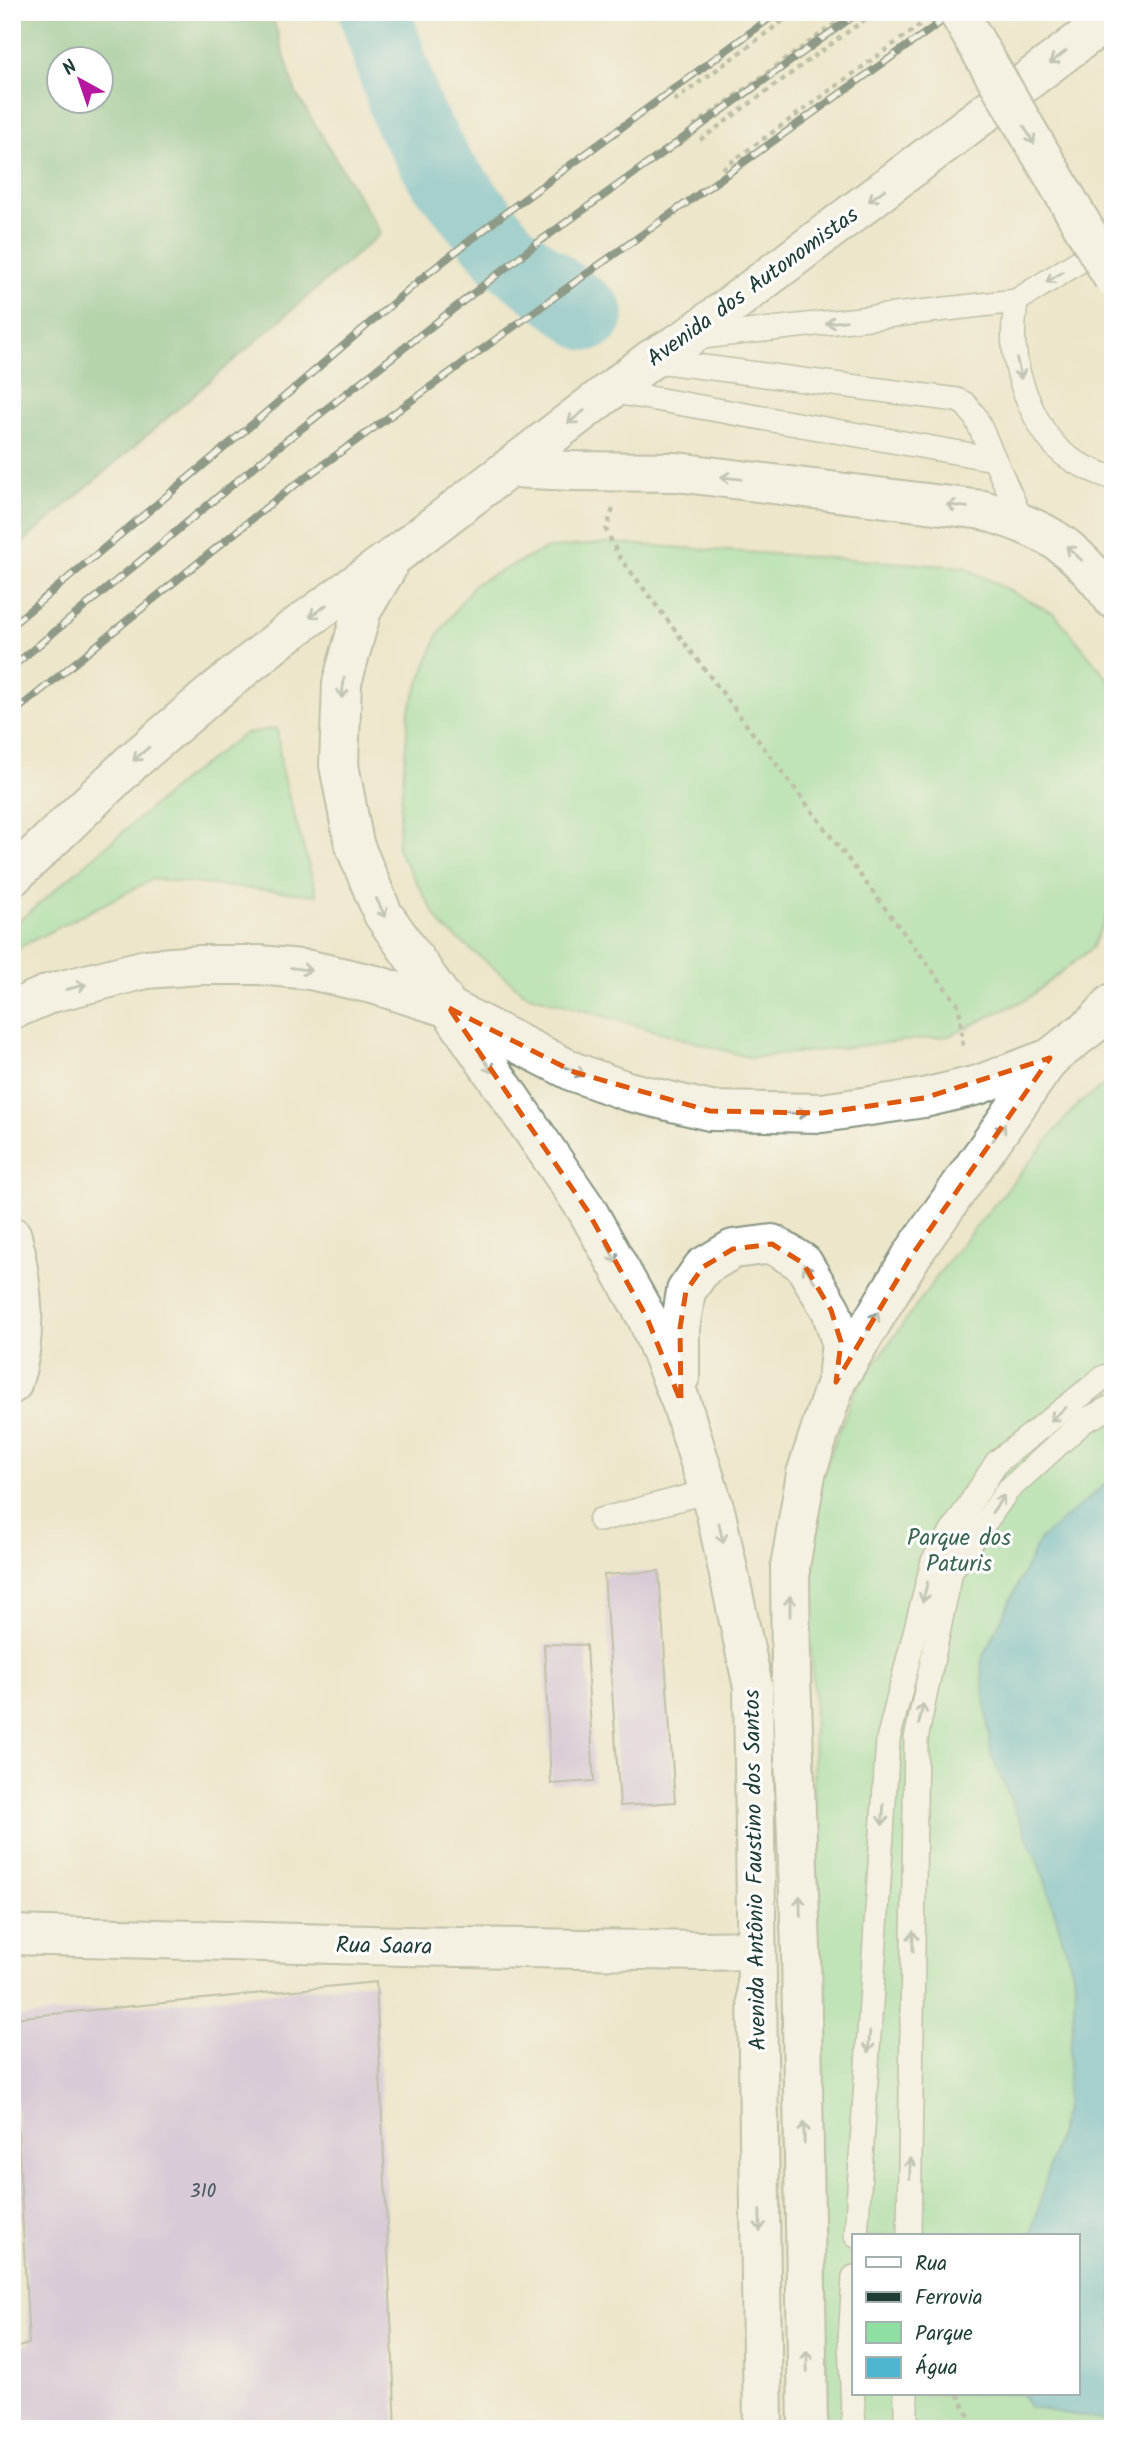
<svg xmlns="http://www.w3.org/2000/svg" width="1125" height="2441" viewBox="0 0 1125 2441" font-family="Kalam,sans-serif">
  <rect width="100%" height="100%" fill="#fff"/>
  <filter id="ink" filterUnits="userSpaceOnUse"><feTurbulence type="fractalNoise" baseFrequency=".0143" numOctaves="2"/><feDisplacementMap in="SourceGraphic" scale="14" xChannelSelector="R" yChannelSelector="G"/><feConvolveMatrix kernelMatrix="1 2 1 2 8 2 1 2 1" color-interpolation-filters="sRGB"/></filter>
  <filter id="wash" filterUnits="userSpaceOnUse"><feTurbulence type="fractalNoise" baseFrequency=".00686" numOctaves="4" result="noise"/><feDisplacementMap in="SourceGraphic" scale="28" xChannelSelector="R" yChannelSelector="G"/><feGaussianBlur stdDeviation="1.57" result="paint"/><feColorMatrix in="noise" values="0 0 0 0 0 0 0 0 0 0 0 0 0 0 0 0 0 1.4 0 .05"/><feComposite in="paint" operator="in"/></filter>
  <g filter="url(#wash)">
    <rect width="100%" height="100%" fill="#ece6ca"/>
    <g fill="#8de0a2" stroke="#568e6b" stroke-width="2" fill-rule="evenodd">
      <path d="M610,543L964,567L1055,614L1113,685V901L1092,948L1027,999L949,1036L751,1058L526,994L442,926L397,849L409,710L438,635L474,584L548,548Z"/>
      <path d="M277,728L282,773L317,895L153,879L12,951V927L189,775L244,734Z"/>
      <path d="M1113,1079V2429H827L812,1908L814,1697L802,1526L854,1392L954,1253L1077,1105ZM854,2236H1078V2394H854Z"/>
    </g>
    <path fill="#72be88" stroke="#487e5e" stroke-width="2" fill-rule="evenodd" d="M12,12H271L296,93L381,233L12,552ZM60,60H102V102H60Z"/>
    <path fill="#50b5cf" stroke="#387982" stroke-width="2" d="M1113,1478V2422L1029,2407L1022,2394H1078V2236H1031L1065,2108L1076,1983L1043,1874L991,1754L981,1662L1039,1540Z"/>
    <g fill="none" stroke-linecap="round" stroke-linejoin="round">
      <path stroke="#50b5cf" stroke-width="72" d="M375,12L408,115L441,172L508,255L588,315"/>
    </g>
    <g id="blocks">
      <g fill="#bea9e5">
        <path d="M659,1571L675,1802L620,1806L604,1575Z"/>
        <path d="M544,1644L586,1645L594,1781L551,1784Z"/>
        <path d="M376,1982L396,2429H12V2349L29,2344L12,2018Z"/>
      </g>
    </g>
  </g>
  <g filter="url(#ink)">
    <use href="#blocks" fill-opacity="0" stroke="#86927f" stroke-width="2"/>
    <g fill="none" stroke-linecap="round" stroke-linejoin="round">
      <g stroke="#86927f" stroke-width="26">
        <g id="service">
          <path d="M1016,301C1015,315 1012,331 1014,345C1016,380 1039,438 1069,458C1082,467 1098,473 1113,478"/>
          <path d="M694,338L1016,301L1107,244"/>
          <path d="M650,360L957,400L965,404L975,416L1023,523"/>
          <path d="M610,391L994,459"/>
          <path d="M600,1520L709,1491"/>
          <path d="M856,2236L888,1740L933,1561L997,1462L1104,1377L1113,1374"/>
          <path d="M909,2236L916,1739L951,1571L1007,1491L1084,1421L1113,1406"/>
          <path d="M854,2277L850,2341L854,2429"/>
          <path d="M906,2429V2394"/>
        </g>
      </g>
      <g stroke="#86927f" stroke-width="42">
        <g id="minor">
          <path d="M12,1236C22,1284 29,1336 12,1384"/>
          <path d="M12,1935L404,1946L701,1951L756,1950"/>
        </g>
      </g>
      <g stroke="#86927f" stroke-width="42">
        <g id="secondary">
          <path d="M449,1008L587,1210L647,1318L681,1402L716,1514L753,1687L763,2429"/>
          <path d="M680,1377V1328L686,1291L703,1267L733,1249L772,1244L803,1263L831,1310L841,1342L837,1380"/>
          <path d="M808,2429L801,1949L791,1674L790,1567L806,1474L836,1382L912,1255L1050,1058"/>
        </g>
      </g>
      <g stroke="#86927f" stroke-width="42">
        <g id="primary">
          <path d="M512,468L572,471L677,472L983,510C1047,530 1072,543 1113,599"/>
          <path d="M387,568L362,610L342,683L339,765L354,844L383,914L449,1008"/>
          <path d="M12,877L132,762L214,692L285,635L393,557L650,360L686,339L1113,16"/>
          <path d="M12,1010L51,993L146,969L199,965H260L310,970L376,985L449,1008L574,1072L627,1091L710,1111L822,1113L924,1098L978,1085L1050,1058L1095,1023L1113,1003"/>
          <path d="M12,1251L16,1252"/>
        </g>
      </g>
      <g stroke="#86927f" stroke-width="4.5" stroke-dasharray="5 5" stroke-linecap="butt">
        <path d="M674,101L795,12"/>
        <path d="M694,126L851,12"/>
        <path d="M700,140L875,12"/>
        <path d="M722,169L920,25"/>
        <path d="M613,509L606,530L619,556L959,1006L963,1047"/>
        <path d="M958,2394L975,2429"/>
      </g>
      <use href="#service" stroke="#fff" stroke-width="23"/>
      <use href="#minor" stroke="#fff" stroke-width="38"/>
      <use href="#secondary" stroke="#fff" stroke-width="38"/>
      <use href="#primary" stroke="#fff" stroke-width="38"/>
      <g stroke="#1f3d34" stroke-width="8">
        <g id="rail">
          <path d="M12,625L248,428L422,278L504,214L778,12"/>
          <path d="M12,667L278,447L536,244L859,12"/>
          <path d="M12,714L284,493L571,285L955,12"/>
        </g>
      </g>
      <use href="#rail" stroke="#fff" stroke-width="5" stroke-dasharray="16" stroke-linecap="butt"/>
      <g stroke="#86927f" stroke-width="42" stroke-linecap="butt">
        <path id="motorway-bridge" d="M958,12L1113,278"/>
      </g>
      <use href="#motorway-bridge" stroke="#fff" stroke-width="38"/>
    </g>
    <defs><path id="oneway-shaft" d="M-6 0H5M1.5-3L5.5 0L1.5 3" fill="none" stroke-width="1.6" stroke-linecap="round" stroke-linejoin="round" transform="scale(1.75)"/></defs>
    <g stroke="#8f9e9a">
      <use href="#oneway-shaft" transform="translate(1058 57) rotate(143)"/>
      <use href="#oneway-shaft" transform="translate(1029 135) rotate(60)"/>
      <use href="#oneway-shaft" transform="translate(877 195) rotate(143)"/>
      <use href="#oneway-shaft" transform="translate(1055 277) rotate(148)"/>
      <use href="#oneway-shaft" transform="translate(836 322) rotate(173)"/>
      <use href="#oneway-shaft" transform="translate(1019 369) rotate(78)"/>
      <use href="#oneway-shaft" transform="translate(576 417) rotate(142)"/>
      <use href="#oneway-shaft" transform="translate(731 478) rotate(-174)"/>
      <use href="#oneway-shaft" transform="translate(957 506) rotate(-173)"/>
      <use href="#oneway-shaft" transform="translate(1074 553) rotate(-137)"/>
      <use href="#oneway-shaft" transform="translate(318 611) rotate(144)"/>
      <use href="#oneway-shaft" transform="translate(343 688) rotate(97)"/>
      <use href="#oneway-shaft" transform="translate(141 754) rotate(139)"/>
      <use href="#oneway-shaft" transform="translate(381 908) rotate(64)"/>
      <use href="#oneway-shaft" transform="translate(301 969) rotate(7)"/>
      <use href="#oneway-shaft" transform="translate(76 987) rotate(-14)"/>
      <use href="#oneway-shaft" transform="translate(487 1064) rotate(55)"/>
      <use href="#oneway-shaft" transform="translate(575 1071) rotate(23)"/>
      <use href="#oneway-shaft" transform="translate(797 1113) rotate(1)"/>
      <use href="#oneway-shaft" transform="translate(999 1132) rotate(-55)"/>
      <use href="#oneway-shaft" transform="translate(612 1254) rotate(61)"/>
      <use href="#oneway-shaft" transform="translate(809 1273) rotate(-122)"/>
      <use href="#oneway-shaft" transform="translate(873 1321) rotate(-59)"/>
      <use href="#oneway-shaft" transform="translate(1058 1414) rotate(141)"/>
      <use href="#oneway-shaft" transform="translate(998 1504) rotate(-55)"/>
      <use href="#oneway-shaft" transform="translate(721 1533) rotate(78)"/>
      <use href="#oneway-shaft" transform="translate(925 1592) rotate(104)"/>
      <use href="#oneway-shaft" transform="translate(790 1606) rotate(-90)"/>
      <use href="#oneway-shaft" transform="translate(921 1714) rotate(-78)"/>
      <use href="#oneway-shaft" transform="translate(883 1815) rotate(94)"/>
      <use href="#oneway-shaft" transform="translate(800 1906) rotate(-92)"/>
      <use href="#oneway-shaft" transform="translate(913 1941) rotate(-89)"/>
      <use href="#oneway-shaft" transform="translate(869 2042) rotate(94)"/>
      <use href="#oneway-shaft" transform="translate(804 2133) rotate(-91)"/>
      <use href="#oneway-shaft" transform="translate(910 2168) rotate(-89)"/>
      <use href="#oneway-shaft" transform="translate(760 2221) rotate(89)"/>
      <use href="#oneway-shaft" transform="translate(807 2361) rotate(-91)"/>
    </g>
  </g>
  <path d="M0 0H1125V2441H0ZM449,1008L574,1072L710,1111L822,1113L924,1098L1050,1058L912,1255L836,1382L841,1342L831,1310L803,1263L772,1244L733,1249L703,1267L686,1291L680,1328L681,1402L647,1318L587,1210Z" fill="#ece6ca" fill-opacity=".55" fill-rule="evenodd"/>
  <path fill="none" stroke="#de580e" stroke-width="5" stroke-dasharray="14 9" stroke-linejoin="round" d="M449,1008L574,1072L710,1111L822,1113L924,1098L1050,1058L912,1255L836,1382L841,1342L831,1310L803,1263L772,1244L733,1249L703,1267L686,1291L680,1328L681,1402L647,1318L587,1210Z"/>
  <g text-anchor="middle" stroke-width="6" stroke-linejoin="round" paint-order="stroke">
    <g font-size="19" fill="#475860">
      <text x="203" y="2197">310</text>
    </g>
    <g font-size="23" fill="#1f3d34" stroke="#fff">
      <text transform="translate(752 286) rotate(-36)" y="8">Avenida dos Autonomistas</text>
      <text transform="translate(754 1870) rotate(-91)" y="8">Avenida Antônio Faustino dos Santos</text>
      <text transform="translate(384 1945) rotate(1)" y="8">Rua Saara</text>
    </g>
    <g font-size="23" fill="#3a6650" stroke="#fff">
      <text x="959" y="1545">Parque dos<tspan x="959" dy="26">Paturis</tspan></text>
    </g>
  </g>
  <rect width="1125" height="2441" fill="none" stroke="#fff" stroke-width="42"/>
  <rect x="852" y="2234" width="228" height="161" fill="#ffffff" stroke="#a5b1ae" stroke-width="2"/>
  <rect x="866" y="2257" width="35" height="10" fill="#ffffff" stroke="#a5b1ae" stroke-width="2"/>
  <text x="915" y="2270" font-size="21" fill="#1f3d34">Rua</text>
  <rect x="866" y="2292" width="35" height="10" fill="#1f3d34" stroke="#a5b1ae" stroke-width="2"/>
  <text x="915" y="2304" font-size="21" fill="#1f3d34">Ferrovia</text>
  <rect x="866" y="2322" width="35" height="21" fill="#8de0a2" stroke="#a5b1ae" stroke-width="2"/>
  <text x="915" y="2340" font-size="21" fill="#1f3d34">Parque</text>
  <rect x="866" y="2357" width="35" height="21" fill="#50b5cf" stroke="#a5b1ae" stroke-width="2"/>
  <text x="915" y="2374" font-size="21" fill="#1f3d34">Água</text>
  <g transform="translate(80 80) rotate(320)"><circle r="33" fill="#ffffff" stroke="#a5b1ae" stroke-width="2"/>
  <path d="M0-5L12 26L0 18L-12 26Z" fill="#b5179e"/>
  <text y="-10" font-size="19" font-weight="bold" text-anchor="middle" fill="#1f3d34">N</text>
  </g>
</svg>
